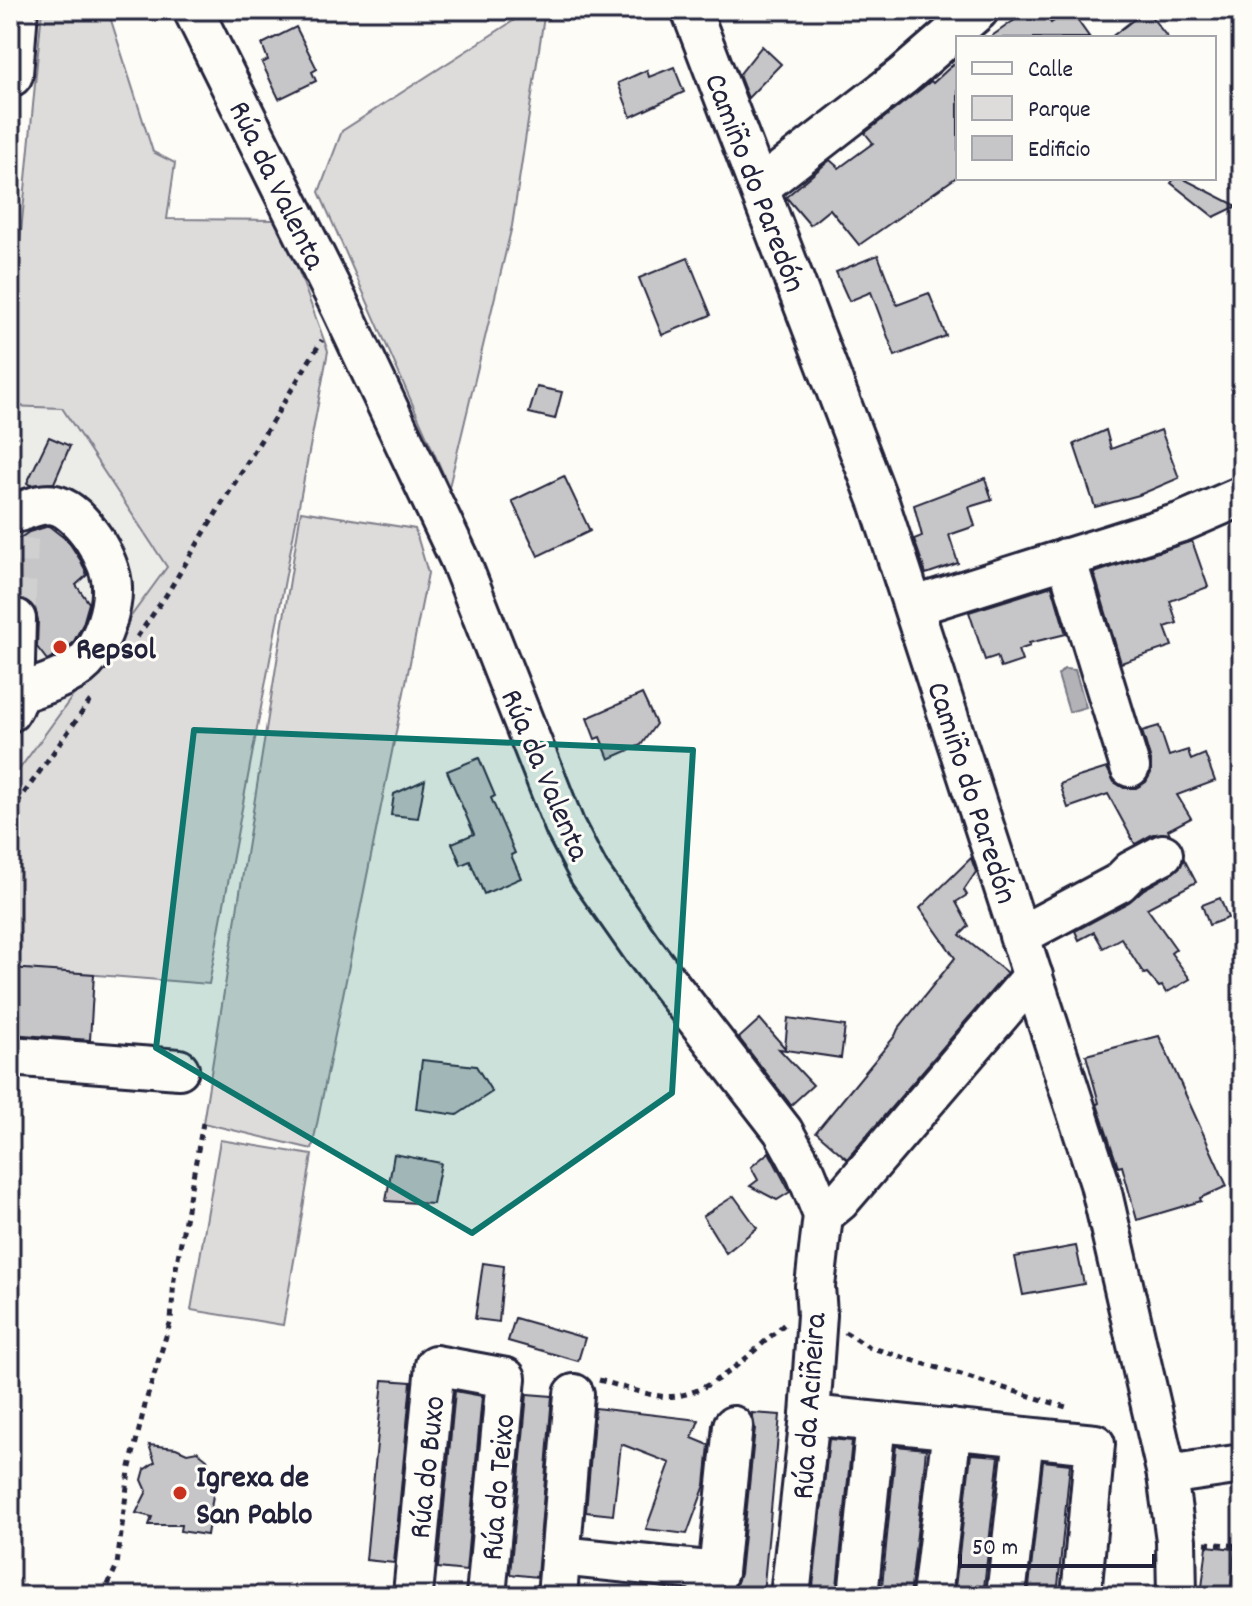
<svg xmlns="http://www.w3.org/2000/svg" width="1252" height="1606" viewBox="0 0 1252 1606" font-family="Dekko,sans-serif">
  <rect width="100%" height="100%" fill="#fdfcf7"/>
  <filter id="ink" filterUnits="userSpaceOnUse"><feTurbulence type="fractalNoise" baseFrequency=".0125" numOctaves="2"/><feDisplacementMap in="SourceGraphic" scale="16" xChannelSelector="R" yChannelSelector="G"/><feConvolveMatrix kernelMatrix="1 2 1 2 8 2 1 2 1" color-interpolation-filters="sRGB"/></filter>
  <g filter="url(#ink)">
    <path fill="#ecece9" d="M10,406L62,408L167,567L10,784Z"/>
    <g fill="#dddcdb" stroke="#807f8b" stroke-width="2">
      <path d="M42,10H84L85,15L110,17L153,152L175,163L167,219L280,220L328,351L209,984L10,968V782L167,567L62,408L10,406V349Z"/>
      <path d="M530,10H545L512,226L449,487L319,192L342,131Z"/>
      <path d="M301,511L415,529L428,573L312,1149L203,1123Z"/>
      <path d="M220,1140L312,1155L283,1325L191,1310Z"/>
    </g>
    <path fill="#b2b2b7" stroke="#787885" stroke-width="2" d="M1064,669L1075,670L1086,707L1069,712L1058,675Z"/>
    <g fill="#c6c6c8" stroke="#22223b" stroke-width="2">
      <path d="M1029,10H1042L1051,23L1070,10L1090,38H989Z"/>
      <path d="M1146,10L1168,38H1110Z"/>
      <path d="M296,27L317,69L312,72L316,81L279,99L262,63L268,60L262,44Z"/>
      <path d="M762,46L781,64L748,98L739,75Z"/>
      <path d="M958,60V176L859,245L830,209L810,225L786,197L830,160L839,168L873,143L865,133L931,81L933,83Z"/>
      <path d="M674,67L684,92L631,117L618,83L647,70L649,77Z"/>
      <path d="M1175,178H1182L1237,206L1214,217L1171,183Z"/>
      <path d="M878,255L897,305L929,293L946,336L895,356L871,292L849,301L836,272Z"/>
      <path d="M688,258L711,315L662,335L639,278Z"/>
      <path d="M537,387L562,392L555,419L529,413Z"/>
      <path d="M1106,430L1111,449L1161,430L1179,478L1139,495L1095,507L1074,444Z"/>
      <path d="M49,437L70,446L54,483L30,485L27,483Z"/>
      <path d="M564,476L590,531L538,556L512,501Z"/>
      <path d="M985,478L992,500L969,507L975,526L949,535L958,563L926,574L914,539L922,536L914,505Z"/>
      <path d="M49,526L68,541L81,561L87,575L76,585L89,603L83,624L73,643L62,652L47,660L37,647L38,620L35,608L27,600L10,598V545L29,532Z"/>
      <path d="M1192,541L1208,587L1170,601L1177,623L1165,627L1172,646L1121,663L1094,573Z"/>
      <path d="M1052,586L1066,634L1029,643L1030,646L1018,650L1022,661L1001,668L997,656L985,660L969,612Z"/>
      <path d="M642,694L656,724L641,745L609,759L600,737L595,739L587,718Z"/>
      <path d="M1159,726L1169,756L1188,750L1191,760L1205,754L1215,781L1177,795L1191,818L1168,830L1170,834H1153L1135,844L1108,794L1068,808L1060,784L1075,778L1107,768L1114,782L1124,788H1136L1146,782L1151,773V761L1142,731Z"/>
      <path d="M479,758L495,796L491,798L515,853L511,855L521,878L484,894L470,861L461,865L452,843L474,834L447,771Z"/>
      <path d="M425,780L418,818L391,815L394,794Z"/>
      <path d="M971,858L976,872L964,890L967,895L956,902L969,926L960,935L1007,973L847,1159L816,1132L895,1036L898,1029L955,958L920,908Z"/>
      <path d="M1184,859L1196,882L1147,908L1176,949L1171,953L1190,979L1166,993L1162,986L1159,987L1147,973L1144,974L1121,938L1103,948L1094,932L1079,940L1075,931L1129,902L1144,889L1173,873L1181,866Z"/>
      <path d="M1220,898L1228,918L1209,925L1202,905Z"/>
      <path d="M10,968L94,974L90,1040L10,1034Z"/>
      <path d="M788,1018L845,1026L841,1058L779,1049L813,1085L791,1105L739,1038L760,1019L785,1048Z"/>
      <path d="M1159,1036L1227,1186L1200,1198L1201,1201L1137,1220L1122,1166L1118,1167L1097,1104L1099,1103L1086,1055Z"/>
      <path d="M422,1060L476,1066L492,1092L457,1115L416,1109Z"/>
      <path d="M769,1152L790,1192L777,1200L750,1186L758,1180L751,1167Z"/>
      <path d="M394,1154L441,1163L433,1204L386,1201Z"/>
      <path d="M734,1196L757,1228L726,1253L703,1216Z"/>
      <path d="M1076,1246L1084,1284L1023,1295L1015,1257Z"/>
      <path d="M483,1263L504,1266L499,1322L475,1319Z"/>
      <path d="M515,1318L585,1338L578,1361L508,1341Z"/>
      <path d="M383,1380L411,1382L394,1563L366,1560Z"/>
      <path d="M455,1391L482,1396L466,1571L438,1568Z"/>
      <path d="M527,1394L552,1396L537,1577L510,1574Z"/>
      <path d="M595,1408L699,1420L692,1438L709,1445L705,1485L687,1534L646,1529L670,1463L621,1444L613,1515L586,1512Z"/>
      <path d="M752,1413L780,1415L763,1594L734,1590L740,1574L755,1428Z"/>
      <path d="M829,1439L852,1441L836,1596H812Z"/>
      <path d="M149,1445L176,1448L187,1453L197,1451L207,1459L215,1482L207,1535L180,1531L181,1525H149L152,1517L136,1513L147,1491L142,1480L145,1469L155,1462Z"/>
      <path d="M896,1446L926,1449L922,1490L910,1596H881Z"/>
      <path d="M971,1454L999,1456L983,1596H954Z"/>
      <path d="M1043,1461L1070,1464L1057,1596H1028Z"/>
      <path d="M1207,1546L1235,1549L1230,1596H1201Z"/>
    </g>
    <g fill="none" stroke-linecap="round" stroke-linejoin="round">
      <path stroke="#d1d0d1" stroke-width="38" stroke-dasharray="38 19" stroke-linecap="butt" d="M16,619L19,539"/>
      <g stroke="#22223b" stroke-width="44">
        <g id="minor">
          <path d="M193,10L341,308L460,560L565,827L589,873L643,950L783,1131L806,1173L823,1215L815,1286L817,1315L810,1415L790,1596"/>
          <path d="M691,10L880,505L1100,1184L1167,1475L1176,1540L1177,1596"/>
          <path d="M760,187L904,75L979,10"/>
          <path d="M1066,558L1130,767"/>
          <path d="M915,606L1182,522L1242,496"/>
          <path d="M14,695C38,686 74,678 90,656C103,638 113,609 112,587C112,561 81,511 55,505C42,502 31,508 19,512"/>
          <path d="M10,712L14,705L16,619"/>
          <path d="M1019,936L1119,883L1131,871L1163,854"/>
          <path d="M10,1056L179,1069"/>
          <path d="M823,1215L840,1201L1033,976"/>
          <path d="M810,1415L1095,1444L1081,1596"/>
          <path d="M1167,1475L1242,1464"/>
          <path d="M560,1556L718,1572"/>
          <path d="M413,1594L435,1365L506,1378L486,1596"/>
          <path d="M557,1596L574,1394"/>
          <path d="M707,1596L718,1572L733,1426"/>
          <path d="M858,1596L876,1422"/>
          <path d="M932,1596L952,1429"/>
          <path d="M1006,1596L1024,1437"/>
        </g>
      </g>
      <g stroke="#22223b" stroke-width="50">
        <path id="major" d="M10,74L15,10"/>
      </g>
      <g stroke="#22223b" stroke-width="5" stroke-dasharray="6 6" stroke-linecap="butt">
        <path d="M137,637L165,597L322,340"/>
        <path d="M10,813L93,697"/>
        <path d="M845,1332L869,1347L1066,1407"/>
        <path d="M599,1380C619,1386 640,1393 660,1396C705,1403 755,1349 787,1322"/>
        <path d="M1205,1543L1242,1546"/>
        <path d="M103,1596L117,1565L129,1471L146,1401L171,1320L174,1279L203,1123"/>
      </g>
      <use href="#minor" stroke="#fdfcf7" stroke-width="38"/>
      <use href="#major" stroke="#fdfcf7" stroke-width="44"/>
    </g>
  </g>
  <path fill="#0f766e" fill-opacity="0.2" stroke="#0f766e" stroke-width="6" stroke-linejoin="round" d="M194,730L693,750L672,1093L472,1233L156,1048Z"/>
  <g fill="#c8321e" stroke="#fdfcf7" stroke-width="3">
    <circle cx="60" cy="647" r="8"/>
    <circle cx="180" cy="1493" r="8"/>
  </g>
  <g text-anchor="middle" stroke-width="6" stroke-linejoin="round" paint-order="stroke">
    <g font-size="32" fill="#22223b" stroke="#fdfcf7">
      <text transform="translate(757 182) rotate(69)" y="11">Camiño do Paredón</text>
      <text transform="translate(279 184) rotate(64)" y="11">Rúa da Valenta</text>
      <text transform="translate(547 774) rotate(67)" y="11">Rúa da Valenta</text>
      <text transform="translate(974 792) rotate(72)" y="11">Camiño do Paredón</text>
      <text transform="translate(807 1406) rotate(-86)" y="11">Rúa da Aciñeira</text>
      <text transform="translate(425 1467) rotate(-84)" y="11">Rúa do Buxo</text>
      <text transform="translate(496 1487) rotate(-85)" y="11">Rúa do Teixo</text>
    </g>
    <g font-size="32" font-weight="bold" fill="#22223b" stroke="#fdfcf7" text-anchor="start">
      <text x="76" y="658">Repsol</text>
      <text x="196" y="1486">Igrexa de<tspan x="196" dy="37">San Pablo</tspan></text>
    </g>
  </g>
  <rect width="1252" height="1606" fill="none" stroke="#fdfcf7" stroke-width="40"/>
  <rect x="20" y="20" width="1212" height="1566" fill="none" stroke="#22223b" stroke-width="3" filter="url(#ink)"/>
  <rect x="956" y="36" width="260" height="144" fill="#fdfcf7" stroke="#a5a5ac" stroke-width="2"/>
  <rect x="972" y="62" width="40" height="12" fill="#fdfcf7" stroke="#a5a5ac" stroke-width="2"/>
  <text x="1028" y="76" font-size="24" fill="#22223b">Calle</text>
  <rect x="972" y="96" width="40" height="24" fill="#dddcdb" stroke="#a5a5ac" stroke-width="2"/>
  <text x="1028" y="116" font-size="24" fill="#22223b">Parque</text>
  <rect x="972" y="136" width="40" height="24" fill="#c6c6c8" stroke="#a5a5ac" stroke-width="2"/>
  <text x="1028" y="156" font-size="24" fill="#22223b">Edificio</text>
  <path d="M960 1554v12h194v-12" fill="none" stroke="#22223b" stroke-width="4"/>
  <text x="972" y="1554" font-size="24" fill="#22223b" stroke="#fdfcf7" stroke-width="6" paint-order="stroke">50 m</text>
</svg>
